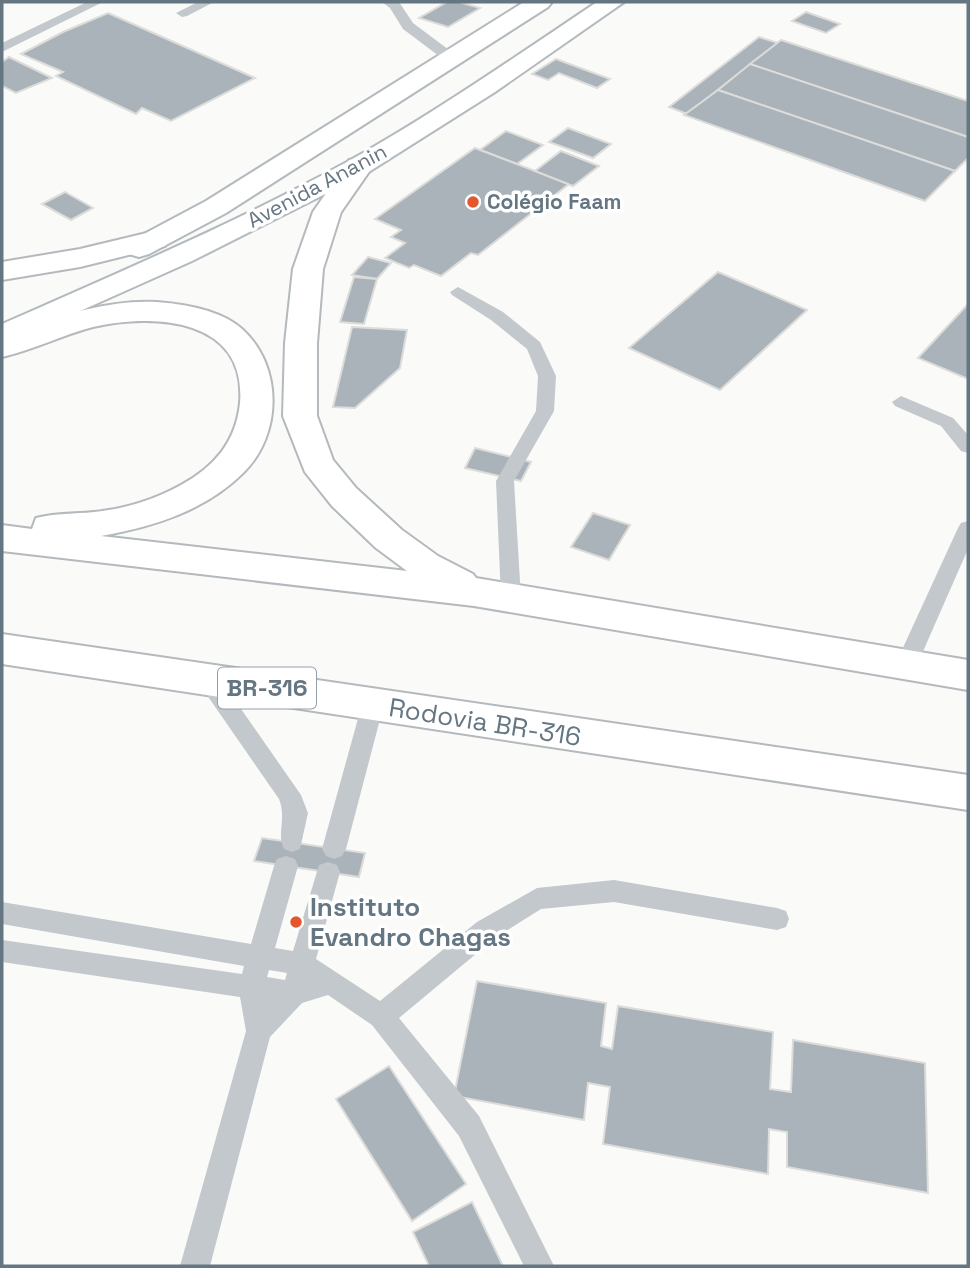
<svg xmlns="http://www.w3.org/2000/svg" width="970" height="1268" viewBox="0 0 970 1268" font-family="'Space Grotesk',sans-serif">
  <rect width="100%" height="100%" fill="#fafaf8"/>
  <g fill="#aab3b9" stroke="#dcdcda" stroke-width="2">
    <path d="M447,2H459L480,8L448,27L419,18Z"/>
    <path d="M806,12L840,24L826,33L792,21Z"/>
    <path d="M108,13L176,43L255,78L171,121L142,108L136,114L56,76L63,72L21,54L63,32Z"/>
    <path d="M759,37L778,43L687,114L669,107Z"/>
    <path d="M781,40L968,101V137L750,64Z"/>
    <path d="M9,57L52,78L16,93L2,86V62Z"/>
    <path d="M556,59L610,79L597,88L559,73L548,80L532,74Z"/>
    <path d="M750,64L968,137V158L955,171L718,90Z"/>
    <path d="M718,90L955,171L925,201L684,115Z"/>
    <path d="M568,128L611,144L593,158L549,142Z"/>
    <path d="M506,131L543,145L517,164L480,150Z"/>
    <path d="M475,148L569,184L478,255L471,253L441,276L414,265L409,268L385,258L405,243L391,237L401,230L375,219Z"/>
    <path d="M561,151L599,166L573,186L535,171Z"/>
    <path d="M65,192L93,208L71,220L42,204Z"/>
    <path d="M368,257L391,263L377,279L352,275Z"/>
    <path d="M718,272L807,310L720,390L629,348Z"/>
    <path d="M354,277L377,279L364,324L340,322Z"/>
    <path d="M968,304V379L918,358Z"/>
    <path d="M352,327L407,330L400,368L355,408L333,407Z"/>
    <path d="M475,448L531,462L521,481L465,468Z"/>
    <path d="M593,513L630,525L609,560L571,547Z"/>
    <path d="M262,838L365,853L359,877L254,861Z"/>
    <path d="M477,981L606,1003L601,1046L612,1049L618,1006L773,1032L770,1089L791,1092L793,1040L925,1063L928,1193L787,1167V1132L769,1129L768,1174L603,1144L610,1087L588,1083L584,1120L454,1096Z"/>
    <path d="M389,1066L466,1184L412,1221L336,1099Z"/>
    <path d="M472,1202L503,1266H429L413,1232Z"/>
  </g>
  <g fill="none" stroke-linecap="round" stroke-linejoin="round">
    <g stroke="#b3babf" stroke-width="4">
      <g id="secondary">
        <path d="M524,2H552L548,7L226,213L149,254L139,257L129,254L124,248L129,242L206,201Z"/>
        <path d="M597,2H624L495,92L367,173L192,261L2,346V324C118,273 235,223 347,162C433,114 515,57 597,2Z"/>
      </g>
    </g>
    <g stroke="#b4b9bd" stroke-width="4">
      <g id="highway">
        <path d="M359,158L369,160L373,166L341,212L323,269L317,343V416L333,460L356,488L402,530L438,556L473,574L476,578L968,660V690L474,606L2,551V525L32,529L36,518C55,513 75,514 94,512C125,509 154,500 181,485C214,467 236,442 240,403C247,318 154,313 93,327C62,335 33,350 2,357V336C51,319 104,299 157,302C184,304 221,310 242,329C283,366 282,434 244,472C205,511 153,527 101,536L407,571L376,548L332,506L305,472L283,416L285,343L293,269L313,212L349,160Z"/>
        <path d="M155,231L165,234L169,240L165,246L80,267L2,280V262L80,249Z"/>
        <path d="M2,634L968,775V810L2,664Z"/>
      </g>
    </g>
    <g fill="#c3c8cc" fill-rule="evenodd">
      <path d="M87,2H103L2,52V43Z"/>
      <path d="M198,2H214L187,16L182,17L176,13Z"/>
      <path d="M382,2H399L413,23L457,56V62H447L403,29L390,8Z"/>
      <path d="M458,287L503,312L540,342L556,376L554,411L514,481L521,598L518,603L511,606L504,603L501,598L496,481L536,411L538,376L527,349L491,320L452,295L450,292Z"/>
      <path d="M901,396L953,418L968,435V453L961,451L941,426L895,406L892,402Z"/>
      <path d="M968,521V549L917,665L914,671L906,673L898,671L895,665L958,528L961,523Z"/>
      <path d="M208,671L216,673L301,795L308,813L300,849L292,852L284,849C276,834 287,819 279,799L200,685L197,679L200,673Z"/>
      <path d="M373,695L381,698L384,704L346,849L342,856L334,859L326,856L322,849L362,704L365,698Z"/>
      <path d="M286,856L295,859L298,866L275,948L293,951L319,865L328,862L337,865L340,872L316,959L380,1001L477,922L537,888L614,880L777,908L786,911L789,919L786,927L777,930L614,902L541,909L495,938L399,1018L479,1116L554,1266H524L459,1136L372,1025L328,995L302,1003L270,1037L210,1266H180L246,1031L240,997L2,962V940L242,974L244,966L2,924V902L251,944L274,866L277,859ZM269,970L287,973L285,980L267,977Z"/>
    </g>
    <use href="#secondary" fill="#fff" fill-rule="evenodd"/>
    <use href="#highway" fill="#fff" fill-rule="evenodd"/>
  </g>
  <g fill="#e4572e" stroke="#fff" stroke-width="2.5">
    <circle cx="473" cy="202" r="7"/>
    <circle cx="296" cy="922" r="7"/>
  </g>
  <g text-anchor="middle" stroke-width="7" stroke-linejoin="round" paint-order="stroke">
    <g font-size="21" fill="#657683" stroke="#fff">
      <text transform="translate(317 186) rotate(-28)" y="7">Avenida Ananin</text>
    </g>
    <g font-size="21" font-weight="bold" fill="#657683" stroke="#fff" text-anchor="start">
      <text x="487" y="209">Colégio Faam</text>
    </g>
    <rect fill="#fff" stroke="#939fa8" stroke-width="2" x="218" y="667.5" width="98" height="41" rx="5"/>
    <g font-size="24" font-weight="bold" fill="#657683">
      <text x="267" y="696">BR-316</text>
    </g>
    <g font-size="26" fill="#657683" stroke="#fff">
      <text transform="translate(485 722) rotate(9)" y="9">Rodovia BR-316</text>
    </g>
    <g font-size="26" font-weight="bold" fill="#657683" stroke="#fff" text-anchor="start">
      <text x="310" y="916">Instituto<tspan x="310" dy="30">Evandro Chagas</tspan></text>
    </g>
  </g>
  <rect width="970" height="1268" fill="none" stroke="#657683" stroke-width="7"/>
</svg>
